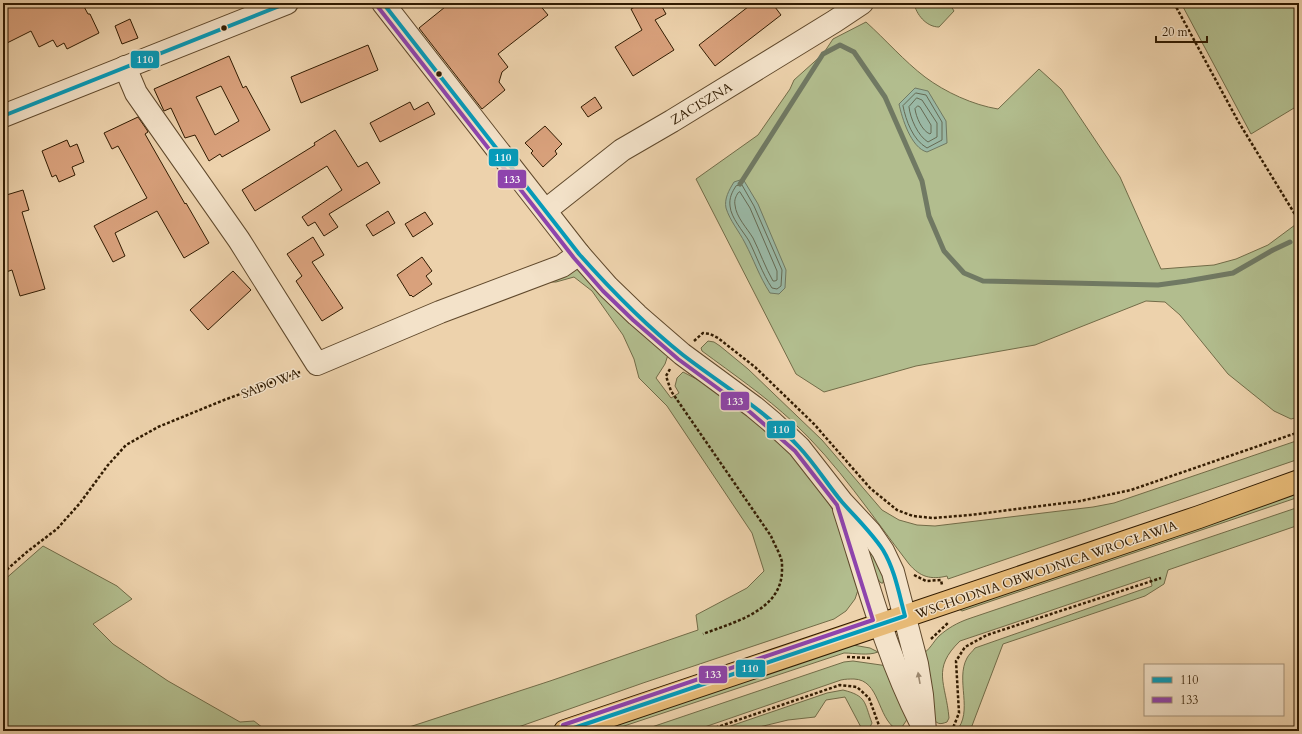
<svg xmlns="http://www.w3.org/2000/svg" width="1302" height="734" viewBox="0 0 1302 734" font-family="Cardo,serif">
  <rect width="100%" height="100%" fill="#edd2ac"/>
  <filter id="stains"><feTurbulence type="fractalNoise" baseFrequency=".005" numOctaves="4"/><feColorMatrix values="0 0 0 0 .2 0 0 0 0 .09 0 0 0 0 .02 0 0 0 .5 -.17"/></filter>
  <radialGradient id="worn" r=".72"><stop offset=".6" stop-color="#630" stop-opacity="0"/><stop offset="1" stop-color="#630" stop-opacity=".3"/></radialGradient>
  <g fill="#b2bd8e" stroke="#726c48">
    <path d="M914,3H949L954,11L939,27C926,27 916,14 914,3Z"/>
    <path d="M1181,3H1299V105L1251,134Z"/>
    <path d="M866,22C886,40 904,61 925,77C945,92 973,105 998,109L1039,69L1061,89L1120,177L1161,269L1214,265L1236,259L1268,245L1299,222V417L1291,419L1274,411L1228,374L1180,315L1165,302L1146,301L1035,345L916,366L824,392L796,374L696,179L758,135L790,89L794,80L823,54L833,39Z"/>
    <path d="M573,268L580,269L668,355L665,364L656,378L671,398L679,393L675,386L677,378L683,372L727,395L799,460L819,488L836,515L859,587L855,599L846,611L834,619L643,683L507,731H397L550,681L698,630L696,615L747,588L764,571L752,533L667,406L639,378L634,359L623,335L592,291L574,277L556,282H542Z"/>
    <path d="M708,341L714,342L720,346L748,369L822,440L882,510L899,520L917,525L935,526L1093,507L1114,503L1299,440V459L948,579L947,576C931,580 920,577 909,564C872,516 838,464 793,422C765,396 733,374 702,351L701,348Z"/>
    <path d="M1299,493V497L962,611L959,609Z"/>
    <path d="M1299,507V525L1168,570L1164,584L1145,596L1003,644L970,731H956C974,712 955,680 967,658C969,654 973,651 975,648L1152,586L1150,577L960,641C931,669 946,683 949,718L947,722C939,725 937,724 932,717L921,655C930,650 933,642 939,636C948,628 957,623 968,619Z"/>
    <path d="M863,535L884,575L883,583H881L876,577Z"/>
    <path d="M43,546L117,586L132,599L93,624L113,644L168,681L240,722L254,721L263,728L262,731H3V581Z"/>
    <path d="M853,645L870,648L878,652C868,656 855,653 844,653L609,731H597Z"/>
    <path d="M853,661L888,666L908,718L902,727L896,729C877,717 880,680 854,679C850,679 845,679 841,680L693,731H640L844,662Z"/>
    <path d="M843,690C867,696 864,702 872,723L868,731H863L845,697L826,700L815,717L788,720L743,731H716L827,693Z"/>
  </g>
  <g fill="#9ab8a5" stroke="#707963">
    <path d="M915,88L928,91L946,121L947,143L927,152C911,148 902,118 899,104Z"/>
    <path d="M743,179L758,204L786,270L785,288L779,294L770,293C759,276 754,260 745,243C739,231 730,221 726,208C724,199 729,190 734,182Z"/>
  </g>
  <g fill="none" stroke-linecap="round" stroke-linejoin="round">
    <g stroke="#666a53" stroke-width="1">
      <path d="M916,93L926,95L942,122V140L927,148C913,140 906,121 903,106Z"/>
      <path d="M917,98L922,100L937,123V137L928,142C918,136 910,118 909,107Z"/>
      <path d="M918,106L920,107L931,125V133L930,134C922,131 916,117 915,109Z"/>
      <path d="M742,185L754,206L782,270L781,286L777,289L772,288C762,273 757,257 749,241C743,231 731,218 730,206C729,198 732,192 736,186Z"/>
      <path d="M740,192L750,208L777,271V280L775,281H773C765,267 760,252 753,238C747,228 736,217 735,205C734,200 736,196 738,193Z"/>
    </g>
    <path stroke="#707963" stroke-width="5" d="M740,184L823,54L840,45L854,52L885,97L922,181L929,216L944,251L964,273L983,281L1158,285L1187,281L1233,273L1273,250L1290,242"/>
  </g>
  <g fill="#d9a17c" stroke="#311b01" fill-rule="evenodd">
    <path d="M3,3H82L88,14H90L99,33L67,49L64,43L57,47L53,40L39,47L31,31L3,45Z"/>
    <path d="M450,3H538L548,15L498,54L508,67L502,72L499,82L505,90L482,109L419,28Z"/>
    <path d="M642,3H660L666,14L655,20L674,50L633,76L615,47L642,30L631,9Z"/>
    <path d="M753,3H772L781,15L715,66L699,45Z"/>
    <path d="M130,19L138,38L122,44L115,26Z"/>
    <path d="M368,45L378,70L301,103L291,77Z"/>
    <path d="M229,56L243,88L246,86L270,130L222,157L220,154L209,161L195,135L185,138L171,108L164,111L154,89ZM221,86L239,121L215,135L196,97Z"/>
    <path d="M595,97L602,108L588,117L581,107Z"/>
    <path d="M410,102L414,110L428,102L435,114L380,142L370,123Z"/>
    <path d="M138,117L147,130L148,132L145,134L185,204L186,203L209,243L184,258L157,211L115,233L125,256L113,262L94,226L147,198L118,146L112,149L104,133Z"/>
    <path d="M545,126L562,144L555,151L557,154L543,167L531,153L533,151L525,143Z"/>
    <path d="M335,130L358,167L367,162L380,183L329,214L338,227L324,236L315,222L308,226L302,217L342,190L327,166L255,211L242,190L315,145L314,143Z"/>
    <path d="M67,140L70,147L77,144L84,162L72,167L75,175L59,182L56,175L52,177L42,151Z"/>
    <path d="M23,190L29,210L22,212L45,289L20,296L12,270L3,273V196Z"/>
    <path d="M388,211L395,223L373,236L366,225Z"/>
    <path d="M425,212L433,224L413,237L405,224Z"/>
    <path d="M313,237L324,255L312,262L343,308L322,321L296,281L302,276L287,254Z"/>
    <path d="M422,257L432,271L426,276L432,284L413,297L411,295L410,296L397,275Z"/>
    <path d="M233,271L251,290L208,330L190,310Z"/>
  </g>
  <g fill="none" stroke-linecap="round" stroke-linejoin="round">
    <g stroke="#60492c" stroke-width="24">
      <g id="minor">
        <path d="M383,3L579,254L608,287L637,315L682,354L754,407L773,423L799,447L842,502L870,532L883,551L893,572L917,664L922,695L925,731"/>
        <path d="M125,67L136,93L239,240L317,364L440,312L562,266L579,254"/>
        <path d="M3,116L287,3"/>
        <path d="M546,210L622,150L672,121L835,21L862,3"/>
        <path d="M844,509C867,580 886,654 920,721"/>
      </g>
    </g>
    <g stroke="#311b01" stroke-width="24">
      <path id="major" d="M565,731L1199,517L1299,481"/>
    </g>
    <g stroke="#311b01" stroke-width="2.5" stroke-dasharray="3 2" stroke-linecap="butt">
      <path d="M1174,3L1238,121L1299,221"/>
      <path d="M694,341L703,333L710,334L718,338L755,367L814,424L870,488L897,510L913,516L933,518L970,515L1080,501L1131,490L1299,432"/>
      <path d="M670,369L666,376L671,391L771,536C774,544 780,553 782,562C782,565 782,568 782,571C781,611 734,622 703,634"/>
      <path d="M3,573L28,551L57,529L80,503L108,465L126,445L158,427L224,400L300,372"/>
      <path d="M914,575L926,581L941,580L942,585"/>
      <path d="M931,639L949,622"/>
      <path d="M847,657L872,658"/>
      <path d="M944,729L953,728L959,713L956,661L965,647L987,635L1161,578"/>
      <path d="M706,731L840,685L857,687L869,698L881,731"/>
    </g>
    <use href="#minor" stroke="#f3e2c9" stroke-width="22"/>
    <use href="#major" stroke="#e6b976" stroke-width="22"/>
    <g stroke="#f3e2c9" stroke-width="7">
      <g id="bus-1">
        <path d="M383,3L579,254C611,290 645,325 683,355C722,385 766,411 799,447C815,464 827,484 842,502C856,518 871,532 883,550C895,570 899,594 905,616L565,731"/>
        <path d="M3,116L287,3"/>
      </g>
    </g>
    <g stroke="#f3e2c9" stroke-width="7">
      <path id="bus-2" d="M378,7L574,258L603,291L633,320L678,359L750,412L795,451L837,505L873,620L563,725"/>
    </g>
    <use href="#bus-1" stroke="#059bba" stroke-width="4"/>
    <use href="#bus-2" stroke="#8e44ad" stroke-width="4"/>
  </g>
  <defs><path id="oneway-solid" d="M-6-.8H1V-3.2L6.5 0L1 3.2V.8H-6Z"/></defs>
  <use fill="#9c886f" href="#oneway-solid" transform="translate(919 678) rotate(-100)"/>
  <g fill="#311b01" stroke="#f3e2c9" stroke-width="1.5">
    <circle cx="224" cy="28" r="3.5"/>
    <circle cx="439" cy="74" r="3.5"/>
  </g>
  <g text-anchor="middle" stroke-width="3" stroke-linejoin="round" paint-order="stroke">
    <g font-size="13" fill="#311b01" stroke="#f3e2c9">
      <text transform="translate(701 103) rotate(-31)" y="5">ZACISZNA</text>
      <text transform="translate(270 383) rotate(-21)" y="5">SADOWA</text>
      <text transform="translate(1046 569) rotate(-19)" y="5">WSCHODNIA OBWODNICA WROCŁAWIA</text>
    </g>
  </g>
  <g stroke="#f3e2c9" stroke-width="1.5">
    <rect x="130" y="50" width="30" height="19" rx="4" fill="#059bba"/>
    <rect x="488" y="148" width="31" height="19" rx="4" fill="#059bba"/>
    <rect x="497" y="169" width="30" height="20" rx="4" fill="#8e44ad"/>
    <rect x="720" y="391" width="30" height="20" rx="4" fill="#8e44ad"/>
    <rect x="766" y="420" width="30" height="19" rx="4" fill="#059bba"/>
    <rect x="735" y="659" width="31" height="19" rx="4" fill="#059bba"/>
    <rect x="698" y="665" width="30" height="19" rx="4" fill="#8e44ad"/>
  </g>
  <g font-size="11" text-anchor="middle" font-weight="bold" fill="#fff">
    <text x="145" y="63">110</text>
    <text x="503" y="161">110</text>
    <text x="512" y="183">133</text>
    <text x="735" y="405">133</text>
    <text x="781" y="433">110</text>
    <text x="750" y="672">110</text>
    <text x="713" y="678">133</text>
  </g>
  <rect width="1302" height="734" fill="none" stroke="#edd2ac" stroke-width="16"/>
  <rect x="4" y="4" width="1294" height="726" fill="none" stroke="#311b01" stroke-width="2"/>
  <rect x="8" y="8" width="1286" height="718" fill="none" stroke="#311b01"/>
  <rect x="1144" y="664" width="140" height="52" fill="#f3e2c9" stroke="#a59279"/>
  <rect x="1152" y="677" width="20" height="6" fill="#059bba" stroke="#a59279"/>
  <text x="1180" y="684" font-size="12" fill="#311b01">110</text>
  <rect x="1152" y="697" width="20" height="6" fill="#8e44ad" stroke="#a59279"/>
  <text x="1180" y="704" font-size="12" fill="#311b01">133</text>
  <path d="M1156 36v6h51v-6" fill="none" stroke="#311b01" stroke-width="2"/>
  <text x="1162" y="36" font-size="12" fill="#311b01" stroke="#f3e2c9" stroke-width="3" paint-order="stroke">20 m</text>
  <rect width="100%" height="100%" filter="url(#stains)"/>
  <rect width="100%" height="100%" fill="url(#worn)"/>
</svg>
